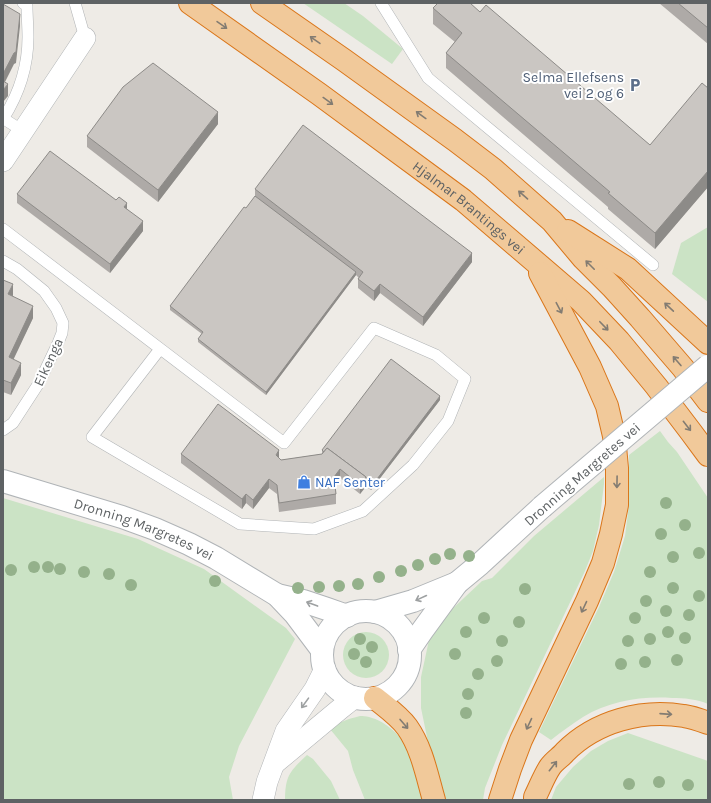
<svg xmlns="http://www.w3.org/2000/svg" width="711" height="803" viewBox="0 0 711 803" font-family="Karla,sans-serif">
  <rect width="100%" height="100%" fill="#eeebe6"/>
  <g fill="#cbe3c5">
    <path d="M303,3H344L363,16L403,49L392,64Z"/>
    <path d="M708,227V302L672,274L681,243Z"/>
    <path d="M660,431L668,442L677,452L708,498V704C697,699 684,698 672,698C641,696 610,701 583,717C572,724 561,732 551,740L539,732L599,607L614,572L625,536L629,505V455Z"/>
    <path d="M604,477V484L599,525L593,551L585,571L502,745L485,788L483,800H444L428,742L421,708V677L429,640L448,613L482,581L492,578L534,536Z"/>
    <path d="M3,498L138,539L204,569L286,628L295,639L239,746L229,777L233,800H3Z"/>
    <circle cx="366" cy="655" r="23"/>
    <path d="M360,716C363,716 366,716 369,717C386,721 403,737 410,753C415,768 419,784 424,800H365L353,770L348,751L330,729C339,722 348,719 360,716Z"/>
    <path d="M628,733L708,761V800H551L556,787L573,767L591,751L608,741Z"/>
    <path d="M307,755L313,759L331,781L340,800H285C285,776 290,771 307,755Z"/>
  </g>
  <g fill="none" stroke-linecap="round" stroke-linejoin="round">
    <g stroke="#b1b4b6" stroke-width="12">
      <g id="lane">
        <path d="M75,3L85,38"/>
        <path d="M381,3L428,78L653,265"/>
        <path d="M3,119C19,94 28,67 28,37C28,27 27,16 27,6L23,3"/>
        <path d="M4,119L23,131"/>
        <path d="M3,229L284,443L374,328L436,355L465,379L448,421L413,465L363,511L314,529L240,524L92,437L160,349"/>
        <path d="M3,261L17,269L44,291L56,308L63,323L62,333L58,343L39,383L13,423L3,430"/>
      </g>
    </g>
    <g stroke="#b1b4b6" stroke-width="22">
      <g id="street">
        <path d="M3,161L85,38"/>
        <path d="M275,763L340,709L355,697"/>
        <path d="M263,800L267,782L286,731L315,689L325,669"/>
      </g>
    </g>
    <g stroke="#b0b4b7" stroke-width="24">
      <g id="secondary">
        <path id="s1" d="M3,481L122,517L155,529L189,544L216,558L277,595L295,614L322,650"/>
        <path d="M277,595L303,601L327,609L347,616"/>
        <circle cx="366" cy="655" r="44"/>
        <path d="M375,612L413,601L457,583"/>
        <path d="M409,650L422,631L457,583L480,564L542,507"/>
      </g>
    </g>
    <g stroke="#da761a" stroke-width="24">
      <g id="highway">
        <path id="s2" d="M190,3L319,94L463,200L581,301L619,341L656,386L691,432L708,455"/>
        <path d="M262,3L344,60L455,140L493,169L552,221L583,258L612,287L640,318L683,368L708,401"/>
        <path d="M568,231L628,269L708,343"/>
        <path d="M375,698C386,707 399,716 407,727C422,748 427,776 434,800"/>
        <path d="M500,800L510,769L521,740L587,601L603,563L611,534L617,505V468L614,436L607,406L590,367L540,273"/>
        <path d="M535,800V797C540,787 544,776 550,767C554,761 561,757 565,752C596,721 642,709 684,716C692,717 700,720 708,723"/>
      </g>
    </g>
    <use href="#lane" stroke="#fff" stroke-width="11"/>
    <use href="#street" stroke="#fff" stroke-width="21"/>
    <use href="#secondary" stroke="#fff" stroke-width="22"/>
    <use href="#highway" stroke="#f1c99a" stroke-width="22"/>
    <g stroke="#b0b4b7" stroke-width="24" stroke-linecap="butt">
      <path id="secondary-bridge" d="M542,507L708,366"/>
    </g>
    <use href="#secondary-bridge" stroke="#fff" stroke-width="22"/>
  </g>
  <g fill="#94b18b">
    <circle cx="666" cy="503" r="6"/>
    <circle cx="685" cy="525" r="6"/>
    <circle cx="661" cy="534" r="6"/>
    <circle cx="699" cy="553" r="6"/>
    <circle cx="450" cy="554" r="6"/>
    <circle cx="469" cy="556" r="6"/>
    <circle cx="673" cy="557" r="6"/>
    <circle cx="435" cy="559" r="6"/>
    <circle cx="418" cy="565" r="6"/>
    <circle cx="34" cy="567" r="6"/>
    <circle cx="48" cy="567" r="6"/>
    <circle cx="60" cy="569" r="6"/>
    <circle cx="11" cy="570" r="6"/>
    <circle cx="401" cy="571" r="6"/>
    <circle cx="84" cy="572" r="6"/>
    <circle cx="650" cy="572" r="6"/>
    <circle cx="109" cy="574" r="6"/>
    <circle cx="379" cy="577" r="6"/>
    <circle cx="215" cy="581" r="6"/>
    <circle cx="358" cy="584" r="6"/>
    <circle cx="131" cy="585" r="6"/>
    <circle cx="339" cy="586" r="6"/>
    <circle cx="319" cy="587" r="6"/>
    <circle cx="298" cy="588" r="6"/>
    <circle cx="673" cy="588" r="6"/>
    <circle cx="525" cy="589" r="6"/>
    <circle cx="699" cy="596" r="6"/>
    <circle cx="646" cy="601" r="6"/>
    <circle cx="666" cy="611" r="6"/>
    <circle cx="689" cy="615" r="6"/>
    <circle cx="484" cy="618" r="6"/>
    <circle cx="635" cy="618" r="6"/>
    <circle cx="519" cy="622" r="6"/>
    <circle cx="466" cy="632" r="6"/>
    <circle cx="668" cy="632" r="6"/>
    <circle cx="685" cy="638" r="6"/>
    <circle cx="360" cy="639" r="6"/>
    <circle cx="650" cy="639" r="6"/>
    <circle cx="502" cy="641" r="6"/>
    <circle cx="628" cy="641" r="6"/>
    <circle cx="372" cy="647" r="6"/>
    <circle cx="354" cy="654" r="6"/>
    <circle cx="455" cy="654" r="6"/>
    <circle cx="677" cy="660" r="6"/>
    <circle cx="497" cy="661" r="6"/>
    <circle cx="366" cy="662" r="6"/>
    <circle cx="645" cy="662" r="6"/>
    <circle cx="621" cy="664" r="6"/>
    <circle cx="478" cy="674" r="6"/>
    <circle cx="468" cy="694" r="6"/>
    <circle cx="466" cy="713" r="6"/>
    <circle cx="659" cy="782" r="6"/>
    <circle cx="629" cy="784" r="6"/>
    <circle cx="688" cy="785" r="6"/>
  </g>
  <g fill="#aeaaa7">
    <path d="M659,3H708V44Z"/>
    <path d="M433,8L480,12L650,145L708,88V187L655,249L608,209V207L446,68V53L455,42L433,24Z"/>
    <path d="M218,124L158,202L87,147V136Z"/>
    <path d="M255,189L472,262L423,326L380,293L374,301L358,288V279L359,278L356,275L266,395L198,342V339L202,334L170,310V306L255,197Z"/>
    <path d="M17,194L127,209L143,231L110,273L17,203Z"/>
    <path d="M3,280L13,296L33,318L13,359L21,375L11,395L3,392Z"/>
    <path d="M440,400L371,490L366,487L360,494L340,478L335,485L336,494V504L279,512L277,494L269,488L253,509L246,503L242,509L181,463V454L279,458L281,460L322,454V450Z"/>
  </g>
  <g fill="#8d8b88">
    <path d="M20,14V26L16,63L14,64L3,86V74Z"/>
    <path d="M8,84V96L3,102V90Z"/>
    <path d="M218,112V124L158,202V190Z"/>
    <path d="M708,171V187L655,249V233Z"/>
    <path d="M127,203V212L124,207Z"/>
    <path d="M143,221V231L110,273V264Z"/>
    <path d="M472,253V262L423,326V317Z"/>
    <path d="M356,272V275L266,395V392Z"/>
    <path d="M13,284V296L8,294Z"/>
    <path d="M380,284V293L374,301V291Z"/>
    <path d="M33,306V318L9,369V357Z"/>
    <path d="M21,363V375L11,395V383Z"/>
    <path d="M440,396V400L371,490V487Z"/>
    <path d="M279,450V460L276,455Z"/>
    <path d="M340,469V478L334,486V477Z"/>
    <path d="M366,477V486L360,494V485Z"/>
    <path d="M269,479V488L253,509V500Z"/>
    <path d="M246,494V503L242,509V499Z"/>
  </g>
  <g fill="#cac6c2" stroke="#8d8b88">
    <path d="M438,3H470L480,12L486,5L650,145L702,83L708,88V171L655,233L608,193L610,192L446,53L462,33L433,8Z"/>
    <path d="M678,3H708V28Z"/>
    <path d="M3,4L20,14L16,52L14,53L3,74Z"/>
    <path d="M153,63L218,112L158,190L87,136L123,87Z"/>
    <path d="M3,81L8,84L3,90Z"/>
    <path d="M303,125L472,253L423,317L380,284L374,291L358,279L363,272L255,189Z"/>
    <path d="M50,151L116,200L119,197L127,203L124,207L143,221L110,264L17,194Z"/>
    <path d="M255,196L356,272L266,392L198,339L203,332L170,306L244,207L246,208Z"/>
    <path d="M3,280L13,284L8,294L33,306L9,357L21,363L11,383L3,380Z"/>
    <path d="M391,359L440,396L371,487L366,483V477L327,448L324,452L322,450Z"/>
    <path d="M218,404L279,450L276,455L281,460L322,454L327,448L366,477L360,485L340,469L334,477L336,494L279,503L277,485L269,479L253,500L246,494L242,499L181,454Z"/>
  </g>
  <defs><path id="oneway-shaft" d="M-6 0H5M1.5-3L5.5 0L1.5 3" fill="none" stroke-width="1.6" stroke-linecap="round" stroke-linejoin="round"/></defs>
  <g stroke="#837c72">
    <use href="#oneway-shaft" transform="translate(222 25) rotate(35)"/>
    <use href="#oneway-shaft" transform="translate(315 40) rotate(-145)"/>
    <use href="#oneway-shaft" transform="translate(328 101) rotate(36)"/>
    <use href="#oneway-shaft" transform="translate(421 115) rotate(-144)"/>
    <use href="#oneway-shaft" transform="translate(523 195) rotate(-139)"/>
    <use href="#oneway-shaft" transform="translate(590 265) rotate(-135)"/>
    <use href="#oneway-shaft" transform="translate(669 307) rotate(-137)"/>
    <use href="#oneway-shaft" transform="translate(559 308) rotate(62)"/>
    <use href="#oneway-shaft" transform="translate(604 326) rotate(46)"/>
    <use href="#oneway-shaft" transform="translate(677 361) rotate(-131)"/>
    <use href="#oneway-shaft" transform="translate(687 426) rotate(52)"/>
    <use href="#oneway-shaft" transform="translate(617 482) rotate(91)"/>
    <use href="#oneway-shaft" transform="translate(584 607) rotate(115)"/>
    <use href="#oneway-shaft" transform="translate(666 714) rotate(4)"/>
    <use href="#oneway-shaft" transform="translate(404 724) rotate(49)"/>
    <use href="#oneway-shaft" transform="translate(529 724) rotate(115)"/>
    <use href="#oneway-shaft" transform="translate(553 766) rotate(-52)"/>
  </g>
  <g stroke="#9ea1a2">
    <use href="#oneway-shaft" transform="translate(421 598) rotate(155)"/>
    <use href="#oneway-shaft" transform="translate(312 604) rotate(-160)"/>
    <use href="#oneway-shaft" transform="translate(305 703) rotate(126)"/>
  </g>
  <defs>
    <g id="parking-bare" transform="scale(1.08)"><path d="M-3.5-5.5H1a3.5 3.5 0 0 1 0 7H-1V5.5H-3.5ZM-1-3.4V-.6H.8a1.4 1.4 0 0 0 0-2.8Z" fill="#5c6f8a" stroke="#fff" stroke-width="2.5" paint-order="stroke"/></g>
    <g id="shop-bare" transform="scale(1.08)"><path d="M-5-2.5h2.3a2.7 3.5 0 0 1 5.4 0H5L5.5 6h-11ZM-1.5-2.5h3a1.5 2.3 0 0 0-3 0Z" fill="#3f7fe0" stroke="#fff" stroke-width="2.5" paint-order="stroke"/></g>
  </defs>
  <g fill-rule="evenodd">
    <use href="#parking-bare" x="635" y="85"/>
    <use href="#shop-bare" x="304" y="482"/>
  </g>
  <g text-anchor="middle" stroke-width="4" stroke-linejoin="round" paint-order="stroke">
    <g font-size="14" fill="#4e5e75" stroke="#fff" text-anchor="end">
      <text x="624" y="82">Selma Ellefsens<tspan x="624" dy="16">vei 2 og 6</tspan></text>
    </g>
    <g font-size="14" fill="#5e6264" stroke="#fff">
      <text dy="5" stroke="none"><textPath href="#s2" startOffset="346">Hjalmar Brantings vei</textPath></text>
      <text transform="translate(48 362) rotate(-65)" y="5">Eikenga</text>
      <text transform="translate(582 474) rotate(-41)" y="5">Dronning Margretes vei</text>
      <text dy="5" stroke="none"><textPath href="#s1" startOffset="149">Dronning Margretes vei</textPath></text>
    </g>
    <g font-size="14" fill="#366cbe" stroke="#fff" text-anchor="start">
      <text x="315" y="487">NAF Senter</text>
    </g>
  </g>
  <rect width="711" height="803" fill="none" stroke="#5e6264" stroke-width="8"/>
</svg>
